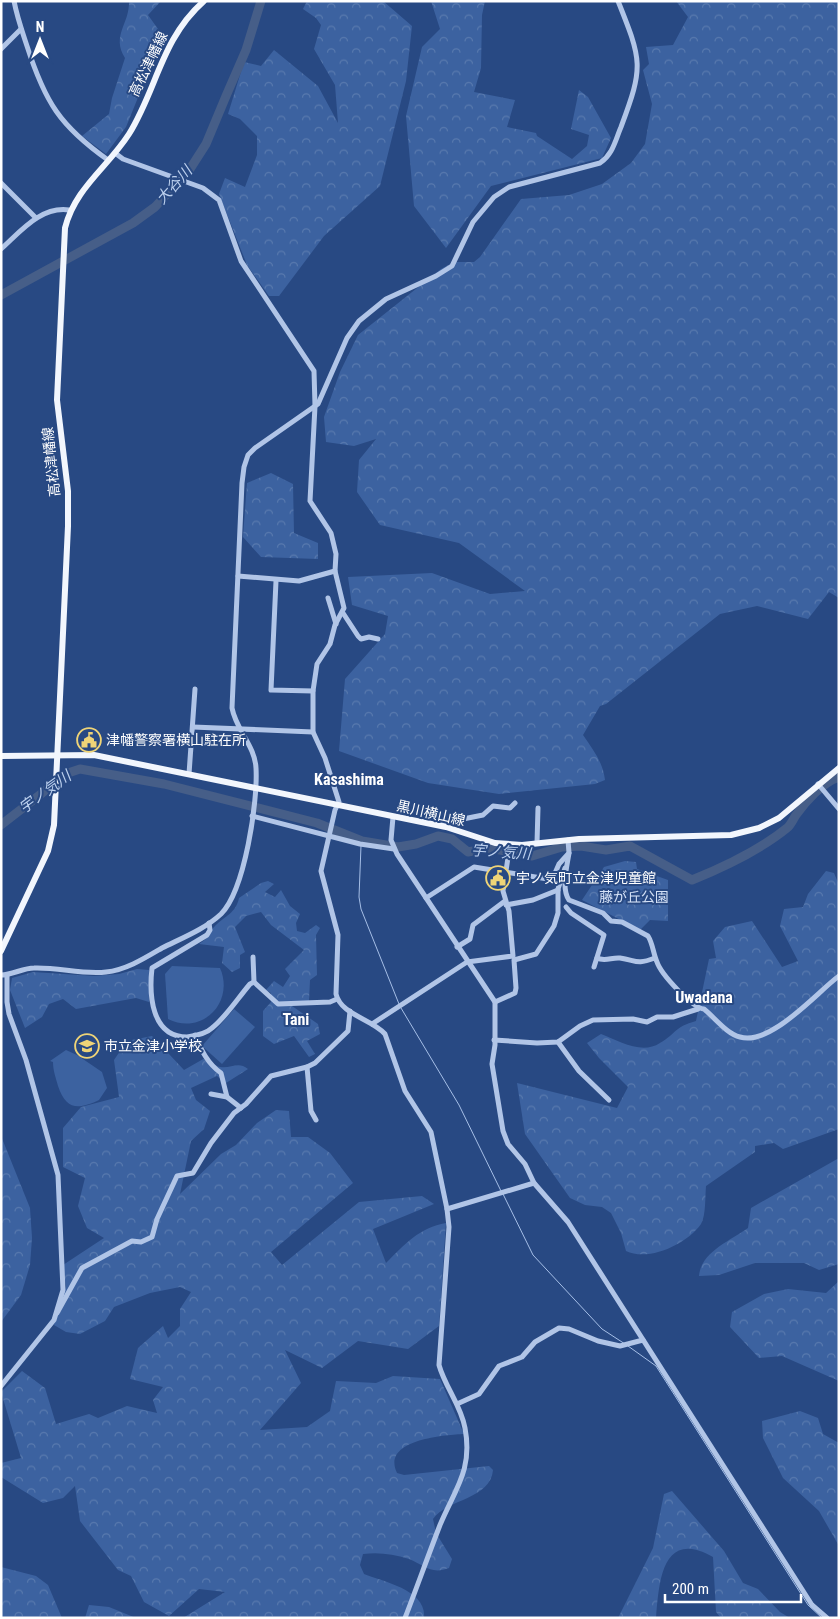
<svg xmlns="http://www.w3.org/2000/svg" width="840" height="1619" viewBox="0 0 840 1619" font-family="'Roboto Condensed','Noto Sans JP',sans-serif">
  <defs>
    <pattern id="forest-crowns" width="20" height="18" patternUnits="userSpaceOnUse" patternTransform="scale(1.25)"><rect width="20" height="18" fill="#3c62a0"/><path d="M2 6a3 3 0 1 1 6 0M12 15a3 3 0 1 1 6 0" fill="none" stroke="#597aae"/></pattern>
  </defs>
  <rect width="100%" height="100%" fill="#284983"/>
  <g fill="#3c62a0">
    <path d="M172,966L220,968C235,1002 202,1036 168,1019L165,974Z"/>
    <path d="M234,1009L255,1027L222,1064L202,1046Z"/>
    <path d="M66,1050L77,1055L102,1072L107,1088L99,1100C78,1110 66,1110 58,1086C56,1078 53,1071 53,1062L50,1061Z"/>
  </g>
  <g fill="url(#forest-crowns)">
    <path d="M129,1H161L148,15L163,36L126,127L106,154L82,136L109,114L112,98L125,58C111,35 130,24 129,1Z"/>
    <path d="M307,1H383L412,26L406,81L380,186L324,236L279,296H269L247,265L219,194L225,178L245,187L257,155V136L240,119L228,114L244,62L261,66L274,50L318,86L338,123L335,85L314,49L321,25L316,18L303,9Z"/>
    <path d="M431,1H485L482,15L481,68L474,92L515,100L507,127L536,133L537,136L572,159L587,146L589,135L571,129L579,90L588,97L611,138L602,158L491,186L446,248L414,206L406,116L422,47L440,29Z"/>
    <path d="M676,1H839V598L829,592L808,619L757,606L720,614L606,704L600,706L583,735C593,750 603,762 605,780L595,784L499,794L428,783L339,751L345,679L385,634L388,616L352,605L348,577L432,573L490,594L525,591L459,543L380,525L357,492L359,460L376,439L354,446L326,442L324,417L340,372L358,335L441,269L454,262H474L480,257L521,199L569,195L602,184L631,163L645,144L652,104L643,70L649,64L646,47L673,45L688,17Z"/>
    <path d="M271,473L293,484L294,533L318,543V559L261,557L243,537L247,483Z"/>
    <path d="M625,861L636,862L637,869L668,880V921L650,920L640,930L582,900L604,867Z"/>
    <path d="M826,871L834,873L839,885V1129L783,1149L774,1143L755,1146V1152L706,1186C705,1196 706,1215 701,1224C687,1244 649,1262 626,1251L621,1233L611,1213L602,1207L585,1205L570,1198L525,1134L517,1083L617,1108L628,1087L599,1058L587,1043L601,1034C619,1041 642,1055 660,1043C677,1033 674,1027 696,1021L709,959L716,958L713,941L725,927L752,921L782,967L798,961L780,926L784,909L803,907L808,894Z"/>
    <path d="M268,881L274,884L265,892L275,897L281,890L290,906L300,914L296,923L297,931L305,933L316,925L320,928L316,935L317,975L310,980L309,1001H294L292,1006L318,1024L320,1034L307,1041L315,1054L309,1057L294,1036L274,1044L263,1036V1011L271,1002V993L266,990L274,981L283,987L290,976L285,969L304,950L271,925L261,912L246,916L235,927L245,952L240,955V968L232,972L222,963L224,947L199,944C212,936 207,934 215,926C225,916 236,913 239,898L261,883Z"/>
    <path d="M137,969L149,970V1002L136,998L76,1009L63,999L49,1004L42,1017L25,1028L10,990L12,978L33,972L94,976L119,974Z"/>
    <path d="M152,1036L184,1070L205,1058C209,1061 215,1066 220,1067C231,1069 238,1061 248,1069L226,1083L217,1076L191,1088L196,1100L210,1111L204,1129L191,1141L180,1194L221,1154L236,1145L257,1123L276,1110L289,1111L291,1137H308L330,1153L353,1183L271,1252L282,1265L359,1202L422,1196L434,1204L373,1229L386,1263C404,1245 420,1227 446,1223L439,1326L408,1349L358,1341L322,1368L285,1350L301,1383L260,1430L307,1427L330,1411L336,1381L376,1383L393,1376L440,1379L464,1434C443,1435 381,1440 397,1473L404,1475L489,1466L493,1470C491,1499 447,1499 433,1519L436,1533L452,1559L449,1568C431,1575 424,1565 409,1559C393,1554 379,1552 363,1554L360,1565L364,1574C384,1582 427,1590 424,1618H183L225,1592L199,1589L169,1616L144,1602L131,1576L118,1570L80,1521L75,1486L63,1498L43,1503L1,1477V1463L21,1458L1,1392L22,1371L45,1388L56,1424L89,1414L98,1418L127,1406L157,1413L153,1400L163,1387L130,1379L138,1348L163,1326L168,1338L180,1326V1309L191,1292L180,1287L150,1293L114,1307L105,1321L80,1334L66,1332L54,1325L66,1286L63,1265L104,1238L87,1228L78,1206L85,1178L63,1167V1128L81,1107L119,1097L114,1060L127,1041Z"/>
    <path d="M1,1136L30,1208L32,1238L30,1265L21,1295L1,1322Z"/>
    <path d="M839,1158V1264L819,1270L804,1263H755L719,1275L699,1276C701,1252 730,1241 748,1228L751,1208Z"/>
    <path d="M839,1281V1381L782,1356L759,1358L730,1327L732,1312L764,1294L788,1289L826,1293Z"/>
    <path d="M800,1411L818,1418L823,1434L839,1443V1546L819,1511L783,1478L763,1438L762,1421Z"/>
    <path d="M672,1491L724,1551L743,1583L758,1589L780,1612L790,1618H721L716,1612L713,1557C662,1528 659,1582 656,1618H618L653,1548L664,1494Z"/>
    <path d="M1,1567L36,1576L48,1585L62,1618H1Z"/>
    <path d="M89,1605L109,1607L136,1618H85Z"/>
  </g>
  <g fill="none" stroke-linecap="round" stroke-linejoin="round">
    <g stroke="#a6bfe7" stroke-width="1">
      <path d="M361,846L359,897L361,909L399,1004"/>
      <path d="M401,1008L459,1105L501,1191"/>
      <path d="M503,1194L533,1255L602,1329L625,1344"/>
      <path d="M628,1346L656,1366L808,1605L822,1618"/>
    </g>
    <g stroke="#465e88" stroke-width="9">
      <path d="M1,295L133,223L155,207L190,169L206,144L226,96L246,50L261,1"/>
      <path d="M1,825L68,773L80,769L164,784L317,823L362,841L398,847L416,844L438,836L452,839L468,852L489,848L532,856L562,847L581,846L606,850L630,846L692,880C724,867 760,850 787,828C791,825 793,819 796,815C805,802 823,782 839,777"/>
    </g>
    <g stroke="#b1c5e7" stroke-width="5">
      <path d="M14,1C17,17 22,31 27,46C45,102 60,126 108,160"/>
      <path d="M1,49L21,29"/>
      <path d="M115,153L123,159L203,188L219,200L241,261L314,371L315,406L310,501L331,533L336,554L335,571L344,608L335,625L330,644L317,664L313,691V732L325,758L339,802L335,810L321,871L338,935L336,994C341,1015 372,1019 385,1034L405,1091L431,1132L447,1209L449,1227L439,1365C445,1387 461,1405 465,1428C473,1470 455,1489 440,1525C428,1556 417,1587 405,1618"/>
      <path d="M1,183L36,218"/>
      <path d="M1,249C21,231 41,206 69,210"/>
      <path d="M238,576L299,581L335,571"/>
      <path d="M276,581L271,690L313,691"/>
      <path d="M328,598L336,624"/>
      <path d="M343,613L358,636L361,639L369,637L378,639"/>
      <path d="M193,727L313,732"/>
      <path d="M189,774L195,689"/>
      <path d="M818,784L839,809"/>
      <path d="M252,816L360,844L394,849"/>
      <path d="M393,817L391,840L397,854L495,1002V1045L492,1064L503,1131L508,1144L525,1164L534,1183L568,1222L812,1605L827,1618"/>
      <path d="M442,826L443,823L483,815L493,806L510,808L515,803"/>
      <path d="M537,843L538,808"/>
      <path d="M569,853C567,866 561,889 569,900L603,913L611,921L622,922L648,936C653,944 653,953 657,962C661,974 692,1008 704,1009C715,1018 727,1034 740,1037C771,1046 816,993 839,976"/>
      <path d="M552,880L559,864L569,853L568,840"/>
      <path d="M426,898L474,867L560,881"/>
      <path d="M506,905L533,900L558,890"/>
      <path d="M566,907L571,913L604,935L594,967"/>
      <path d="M209,923L210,930L207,935L152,968C149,994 151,1037 187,1037C194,1036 207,1033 212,1028C226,1017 238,998 250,984L254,982"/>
      <path d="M457,947L470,939L473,925L505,901"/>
      <path d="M253,957L254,982L278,1004L330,1002L337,999"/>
      <path d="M597,958C605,962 612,957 620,958C638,961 636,965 655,958"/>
      <path d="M1,975C12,975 23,968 34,968C58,967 83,975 106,972C126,970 145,958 162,948C182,938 205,929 221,914C245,890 258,801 256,768C255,746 236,730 232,708L242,483L244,467L248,455L255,448L318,404L347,338L359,321L386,299L436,276L452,266L473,222L494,197L509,187L600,163C613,154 615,141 621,127C644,66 642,61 618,1"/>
      <path d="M495,1002L515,993L516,988L514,960L536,954L554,926L558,913V889L565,868"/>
      <path d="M372,1024L467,962L513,956L509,911L503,891L510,844"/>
      <path d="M195,1035C201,1050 208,1064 221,1073L227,1097"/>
      <path d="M494,1040L537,1043L558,1042L580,1026L593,1020L633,1019L647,1022L657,1017H673L698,1009"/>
      <path d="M558,1042L579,1071L609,1100"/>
      <path d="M307,1067L311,1111L316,1120"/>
      <path d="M211,1094L227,1097L241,1108"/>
      <path d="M447,1209L534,1183"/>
      <path d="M57,1313L82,1268L132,1241L141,1242L152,1237L157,1219L177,1176L193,1173L211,1143L234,1113L246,1104L271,1076L307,1067L315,1063L348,1031L350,1011"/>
      <path d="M1,1386L54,1320L63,1290L58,1175L26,1060L9,1014L7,1002V975"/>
      <path d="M457,1404L479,1394L499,1366L522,1357L535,1342L559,1328L569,1329L598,1341L620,1346L643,1340"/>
    </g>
    <g stroke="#f2f6fd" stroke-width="6">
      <path d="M1,756L94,755L446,827L495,843L522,845L579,839L731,835L759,828L779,818L839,768"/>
      <path d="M1,951L48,851L54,825L68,526V491L57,400L65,228C75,188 108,167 129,134C157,89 161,39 204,1"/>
    </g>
  </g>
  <defs>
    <g id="civic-ring" transform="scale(1.25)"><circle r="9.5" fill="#284983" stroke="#efd477" stroke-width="1.5"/><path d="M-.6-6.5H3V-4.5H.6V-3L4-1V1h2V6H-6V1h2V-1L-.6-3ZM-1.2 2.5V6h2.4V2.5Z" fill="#efd477"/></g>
    <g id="school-ring" transform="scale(1.25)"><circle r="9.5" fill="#284983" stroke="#efd477" stroke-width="1.5"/><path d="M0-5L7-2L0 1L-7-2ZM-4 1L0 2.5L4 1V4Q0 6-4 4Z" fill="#efd477"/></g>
  </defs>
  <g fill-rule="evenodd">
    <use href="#civic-ring" x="89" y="740"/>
    <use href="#civic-ring" x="498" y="878"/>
    <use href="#school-ring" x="87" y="1046"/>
  </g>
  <g text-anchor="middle" stroke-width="4" stroke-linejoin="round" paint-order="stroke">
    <g font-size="14" fill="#fff" stroke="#284983">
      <text transform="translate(148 64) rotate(-64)" y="5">高松津幡線</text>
      <text transform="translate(51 462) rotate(-96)" y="5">高松津幡線</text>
      <text transform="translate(431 813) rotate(13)" y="5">黒川横山線</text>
    </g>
    <g font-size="14" fill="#fff" stroke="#284983" text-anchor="start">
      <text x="106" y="745">津幡警察署横山駐在所</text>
      <text x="516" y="883">宇ノ気町立金津児童館</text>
      <text x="104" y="1051">市立金津小学校</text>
    </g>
    <g font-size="14" fill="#d4e1f6" stroke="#284983">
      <text x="634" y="902">藤が丘公園</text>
    </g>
    <g font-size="15" font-style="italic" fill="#bcd0ee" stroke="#284983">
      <text transform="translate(174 185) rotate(-48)" y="5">大谷川</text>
      <text transform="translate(45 792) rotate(-36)" y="5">宇ノ気川</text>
      <text transform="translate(501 852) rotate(4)" y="5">宇ノ気川</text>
    </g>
    <g font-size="16" font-weight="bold" fill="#fff" stroke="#284983">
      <text x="349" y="785">Kasashima</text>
      <text x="704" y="1003">Uwadana</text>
      <text x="296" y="1025">Tani</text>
    </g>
  </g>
  <rect width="840" height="1619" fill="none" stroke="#ffffff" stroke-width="5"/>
  <g transform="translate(40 40)" stroke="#284983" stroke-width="4" paint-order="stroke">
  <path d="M0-4L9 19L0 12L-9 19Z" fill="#ffffff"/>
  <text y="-8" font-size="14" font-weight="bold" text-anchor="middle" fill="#ffffff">N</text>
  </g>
  <path d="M665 1594v8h136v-8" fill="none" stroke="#ffffff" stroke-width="2.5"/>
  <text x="672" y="1594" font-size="15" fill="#ffffff" stroke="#284983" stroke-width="4" paint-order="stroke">200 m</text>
</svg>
